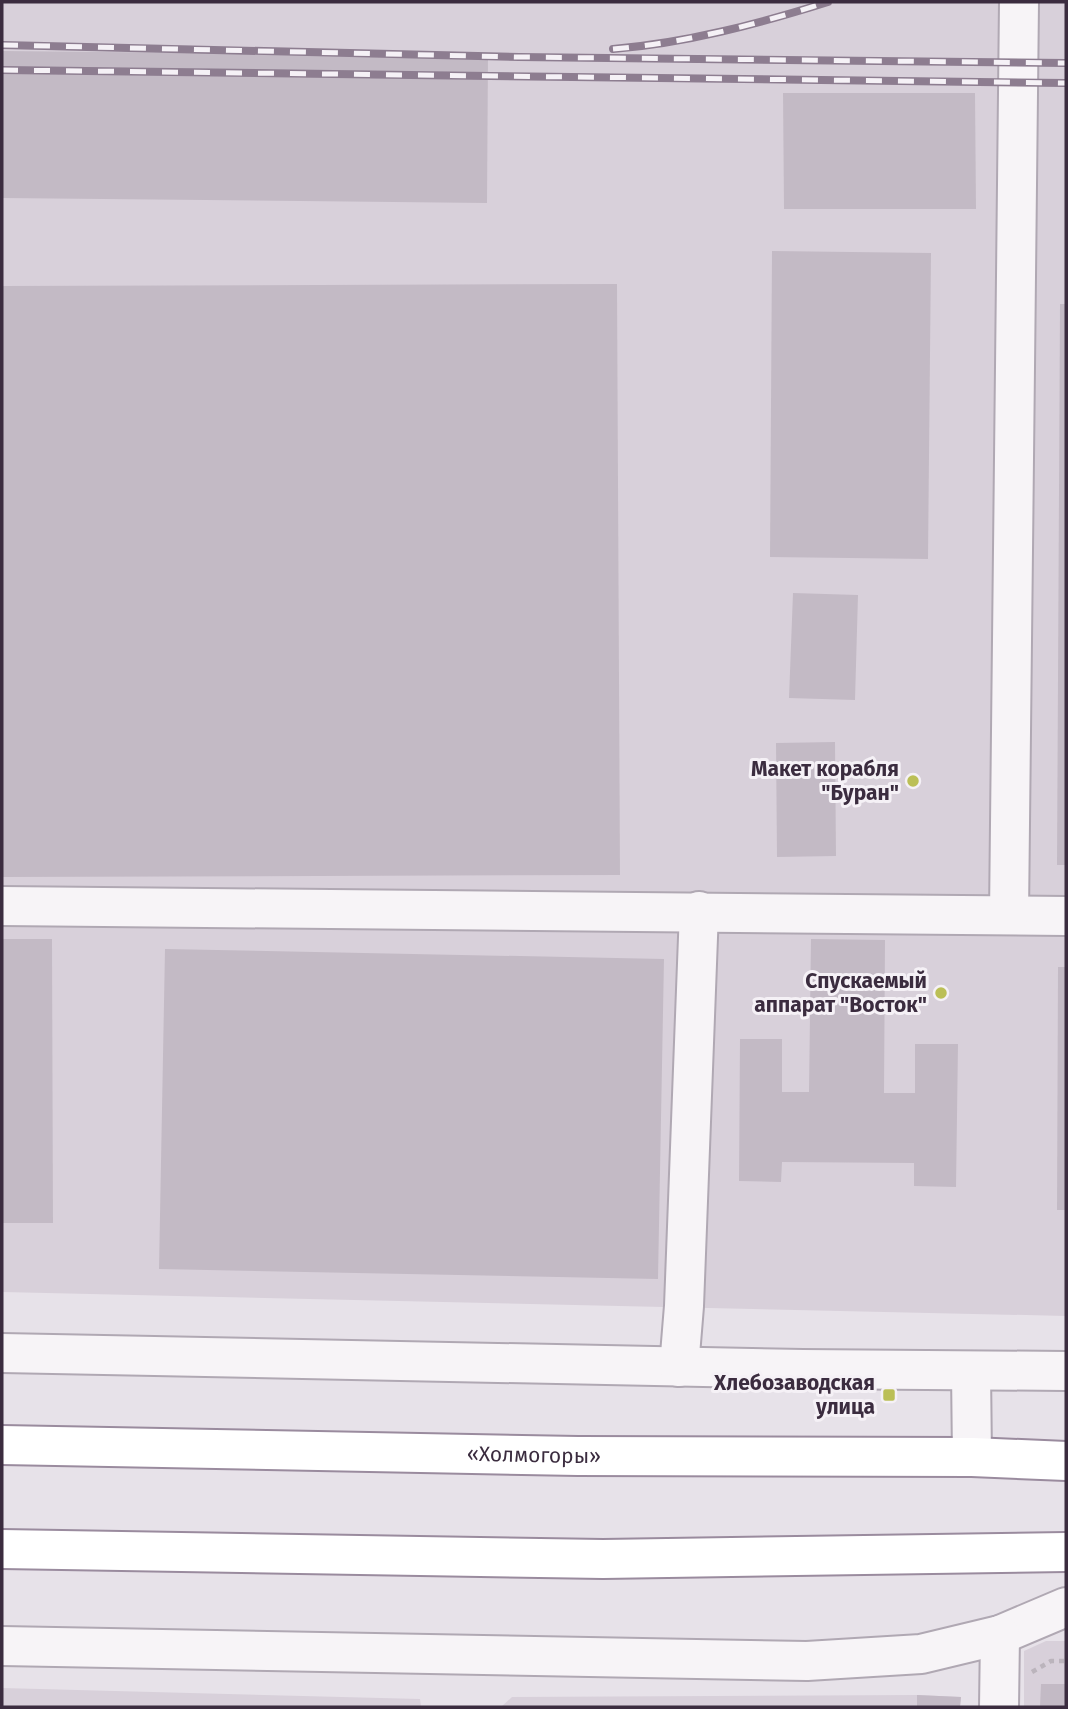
<svg xmlns="http://www.w3.org/2000/svg" width="1068" height="1709" viewBox="0 0 1068 1709" font-family="'Fira Sans',sans-serif">
  <rect width="100%" height="100%" fill="#e7e2e9"/>
  <g fill="#d8d0da">
    <path d="M2,2H1066V1316L2,1292Z"/>
    <path d="M1046,1641H1066V1707H1024V1651Z"/>
    <path d="M2,1688L420,1699L421,1707H2Z"/>
    <path d="M917,1695L961,1697L960,1707H501L512,1697Z"/>
  </g>
  <g fill="#c3bac5">
    <path d="M2,51L488,56L487,203L2,198Z"/>
    <path d="M783,93H975L976,209H784Z"/>
    <path d="M772,251L931,253L928,559L770,557Z"/>
    <path d="M617,284L620,875L2,877V286Z"/>
    <path d="M1060,304H1066V865H1057Z"/>
    <path d="M793,593L858,595L855,700L789,698Z"/>
    <path d="M835,742L836,856L777,857L776,743Z"/>
    <path d="M2,939H52L53,1223H2Z"/>
    <path d="M811,939L885,940L884,1093H915V1044H958L956,1187L914,1186V1163L782,1162L781,1182L739,1181L740,1039H782V1092H809Z"/>
    <path d="M165,949L664,959L658,1279L159,1269Z"/>
    <path d="M1058,967H1066V1210H1057Z"/>
    <path d="M1041,1684H1066V1707H1040Z"/>
    <path d="M917,1695L961,1697L960,1707H917Z"/>
  </g>
  <g fill="none" stroke-linecap="round" stroke-linejoin="round">
    <g stroke="#b0a8b3" stroke-width="42">
      <g id="minor">
        <path d="M2,906L1066,916"/>
        <path d="M1009,915L1019,2"/>
        <path d="M2,1353L803,1369L1066,1371"/>
        <path d="M679,1367L684,1306L699,911"/>
        <path d="M971,1371L972,1457"/>
        <path d="M2,1646L807,1661L921,1654L1000,1635L1066,1607"/>
        <path d="M999,1707L1000,1635"/>
      </g>
    </g>
    <g stroke="#9a8b9e" stroke-width="42">
      <g id="highway">
        <path id="s1" d="M2,1445L578,1456L972,1457L1066,1461"/>
        <path d="M2,1549L603,1559L1066,1552"/>
      </g>
    </g>
    <path stroke="#bbb4bc" stroke-width="4.5" stroke-dasharray="5 5" stroke-linecap="butt" d="M1032,1672L1051,1661H1066"/>
    <use href="#minor" stroke="#f7f4f7" stroke-width="38"/>
    <use href="#highway" stroke="#fff" stroke-width="38"/>
    <g stroke="#8d7d90" stroke-width="8">
      <g id="rail">
        <path d="M2,45L519,57L1066,63"/>
        <path d="M613,49C686,43 758,24 828,2"/>
        <path d="M2,70L1066,83"/>
      </g>
    </g>
    <use href="#rail" stroke="#f5f1f6" stroke-width="5" stroke-dasharray="16" stroke-linecap="butt"/>
  </g>
  <g fill="#bbbf56" stroke="#f5f1f6" stroke-width="2.5">
    <circle cx="913" cy="781" r="7"/>
    <circle cx="941" cy="993" r="7"/>
    <rect x="882" y="1388" width="14" height="14" rx="3.5"/>
  </g>
  <g text-anchor="middle" stroke-width="6" stroke-linejoin="round" paint-order="stroke">
    <g font-size="21" font-weight="bold" fill="#3b2c3f" stroke="#f5f1f6" text-anchor="end">
      <text x="899" y="776">Макет корабля<tspan x="899" dy="24">"Буран"</tspan></text>
      <text x="927" y="988">Спускаемый<tspan x="927" dy="24">аппарат "Восток"</tspan></text>
      <text x="875" y="1390">Хлебозаводская<tspan x="875" dy="24">улица</tspan></text>
    </g>
    <g font-size="21" fill="#3b2c3f" stroke="#f5f1f6">
      <text dy="7" stroke="none"><textPath href="#s1" startOffset="532">«Холмогоры»</textPath></text>
    </g>
  </g>
  <rect width="1068" height="1709" fill="none" stroke="#3b2c3f" stroke-width="7"/>
</svg>
